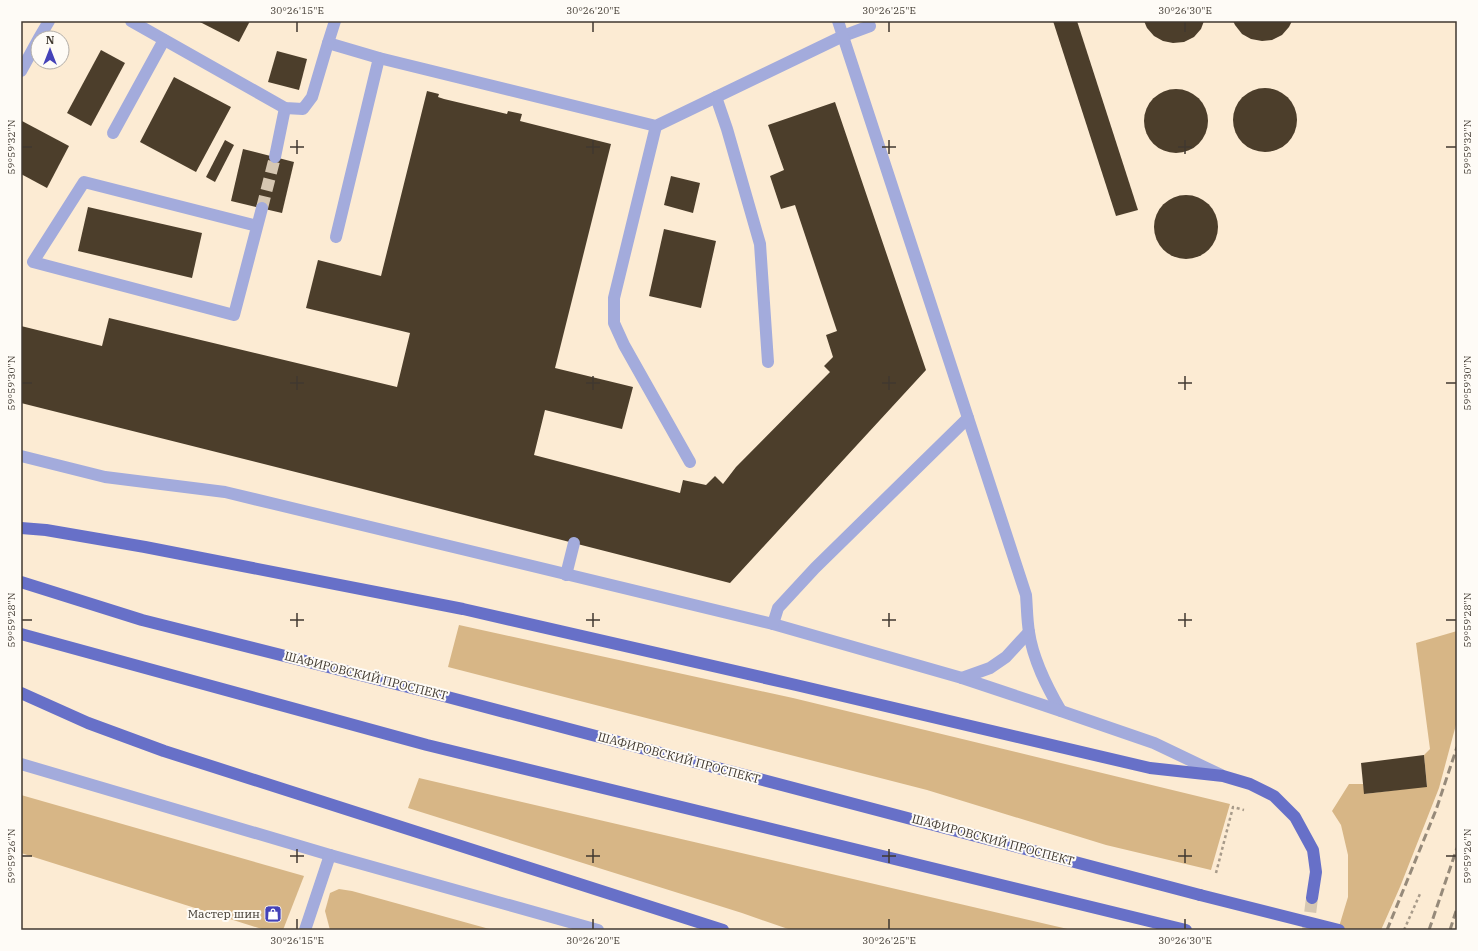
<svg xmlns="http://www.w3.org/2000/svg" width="1478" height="951" viewBox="0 0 1478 951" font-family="'IBM Plex Serif',serif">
  <rect width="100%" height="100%" fill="#fcebd3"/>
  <g fill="#d7b686">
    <path d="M459,625L793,698L1230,804L1211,870L1106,845L927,790L448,667Z"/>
    <path d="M1457,631V721L1439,788L1400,887L1381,930H1338L1348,897V855L1341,825L1332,811L1349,784H1363L1365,794L1427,786L1424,755L1430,749L1416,643Z"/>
    <path d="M419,778L1072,930H791L742,913L408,808Z"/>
    <path d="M21,795L304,876L283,930H265L21,853Z"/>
    <path d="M339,889L352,891L493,930H330L325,911L330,893Z"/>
  </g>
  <g fill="#4c3e2b">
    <path d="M198,21H250L239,42Z"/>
    <path d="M1053,21H1077L1138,210L1116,216Z"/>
    <path d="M1144,21H1204L1201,29L1194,37L1184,42L1173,43L1163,41L1154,36L1147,28Z"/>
    <path d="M1233,21H1292L1289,27L1282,35L1272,40L1262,41L1251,39L1242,34L1235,25Z"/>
    <path d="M101,50L125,63L91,126L67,113Z"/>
    <path d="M277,51L307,59L299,90L268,82Z"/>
    <path d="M174,77L231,107L196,172L140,142Z"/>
    <circle cx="1265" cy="120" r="32"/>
    <circle cx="1176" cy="121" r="32"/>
    <path d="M427,91L439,94L438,97L444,99L507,114L508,111L522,114L520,121L611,144L555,368L633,387L622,429L545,410L534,455L680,493L683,480L706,485L715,476L723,484L736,467L830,372L824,366L833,357L826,335L837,331L795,205L781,209L770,176L784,170L768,125L835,102L926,370L730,583L359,488L21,403V326L102,346L109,318L397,387L410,333L306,308L318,260L381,276Z"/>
    <path d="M22,121L69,146L47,188L21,174Z"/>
    <path d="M225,140L234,145L215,182L206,177Z"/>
    <path d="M243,149L294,162L282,213L231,201Z"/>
    <path d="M671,176L700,183L693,213L664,205Z"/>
    <circle cx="1186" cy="227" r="32"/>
    <path d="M88,207L202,233L192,278L78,251Z"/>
    <path d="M664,229L716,241L701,308L649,296Z"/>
    <path d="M1424,755L1427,787L1364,794L1361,763Z"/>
  </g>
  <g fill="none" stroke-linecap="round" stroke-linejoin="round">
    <path stroke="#d6c7b2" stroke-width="12" stroke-dasharray="12 6" stroke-linecap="butt" d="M262,208L275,157"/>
    <path stroke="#d6c7b2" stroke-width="12" stroke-dasharray="12 6" stroke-linecap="butt" d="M1308,930L1312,898"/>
    <g stroke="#a89b8a" stroke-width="2.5" stroke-dasharray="3 3" stroke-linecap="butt">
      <path d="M1216,873L1233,807L1244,810"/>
      <path d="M1404,930L1420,894"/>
    </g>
    <g stroke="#a3abdc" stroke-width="12">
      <path d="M131,21L285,108L303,109L312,97L328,43L379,58L656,126L843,36L870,26"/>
      <path d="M838,21L1026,595C1027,607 1027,620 1029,632C1033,660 1047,687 1061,711"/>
      <path d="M39,38L49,21"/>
      <path d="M328,43L335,21"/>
      <path d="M21,71L38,40"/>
      <path d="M716,97L727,129L760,244L768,362"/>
      <path d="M656,126L614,298V323L624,345L690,462"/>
      <path d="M113,133L164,40"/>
      <path d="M275,157L285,108"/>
      <path d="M257,226L84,182L33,262L234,315L262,208"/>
      <path d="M336,237L379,58"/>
      <path d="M21,456L105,477L225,492L773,624L962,678L1061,711L1154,743L1221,775"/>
      <path d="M566,575L574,543"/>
      <path d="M773,624L778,608L815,568L968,418"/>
      <path d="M962,678L990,668L1006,657L1029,632"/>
      <path d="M21,764L330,855L598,930"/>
      <path d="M305,930L330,855"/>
    </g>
    <g stroke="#6770c8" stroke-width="12">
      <path d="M21,528L46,530L145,547L463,609L796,685L1150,768L1223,776L1250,784L1274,796L1295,817L1313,850L1316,872L1312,898"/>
      <path d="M21,582L142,620L440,695L1200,895"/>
      <path d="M21,634L427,745L1186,930"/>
      <path d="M21,693L88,723L164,751L723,930"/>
    </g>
    <g stroke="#968a7a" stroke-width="3" stroke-dasharray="8 4" stroke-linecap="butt">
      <path d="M1387,930L1436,810L1457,747"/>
      <path d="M1429,930L1457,848"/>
      <path d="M1450,930L1457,908"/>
    </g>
    <path stroke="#6770c8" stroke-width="12" d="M1200,895L1339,930"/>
  </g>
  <path fill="none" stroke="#403930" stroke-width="1.5" d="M297,22V32M593,22V32M889,22V32M1185,22V32M297,140V154M593,140V154M889,140V154M1185,140V154M22,147H32M290,147H304M586,147H600M882,147H896M1178,147H1192M1446,147H1456M297,376V390M593,376V390M889,376V390M1185,376V390M22,383H32M290,383H304M586,383H600M882,383H896M1178,383H1192M1446,383H1456M297,613V627M593,613V627M889,613V627M1185,613V627M22,620H32M290,620H304M586,620H600M882,620H896M1178,620H1192M1446,620H1456M297,849V863M593,849V863M889,849V863M1185,849V863M22,856H32M290,856H304M586,856H600M882,856H896M1178,856H1192M1446,856H1456M297,919V929M593,919V929M889,919V929M1185,919V929"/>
  <defs>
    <g id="shop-square" transform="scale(0.9)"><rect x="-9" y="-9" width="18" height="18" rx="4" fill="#4442b8" stroke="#fefbf6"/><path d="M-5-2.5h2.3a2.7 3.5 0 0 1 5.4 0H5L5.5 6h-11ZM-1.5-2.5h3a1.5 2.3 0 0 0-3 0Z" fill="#fff"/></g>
  </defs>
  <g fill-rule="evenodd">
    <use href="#shop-square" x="273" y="914"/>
  </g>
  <g text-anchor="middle" stroke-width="4" stroke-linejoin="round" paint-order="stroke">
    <g font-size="12" fill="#403930" stroke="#fefbf6">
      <text transform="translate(366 676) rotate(14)" y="4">ШАФИРОВСКИЙ ПРОСПЕКТ</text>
      <text transform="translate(679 758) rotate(15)" y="4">ШАФИРОВСКИЙ ПРОСПЕКТ</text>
      <text transform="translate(993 840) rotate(15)" y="4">ШАФИРОВСКИЙ ПРОСПЕКТ</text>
    </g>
    <g font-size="12" fill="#403930" stroke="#fefbf6" text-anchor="end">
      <text x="260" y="918">Мастер шин</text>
    </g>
  </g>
  <rect width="1478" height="951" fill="none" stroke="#fefbf6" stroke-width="44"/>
  <g transform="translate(50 50)"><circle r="19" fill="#fefbf6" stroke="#b2ada7"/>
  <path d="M0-3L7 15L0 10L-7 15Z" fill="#4442b8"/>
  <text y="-6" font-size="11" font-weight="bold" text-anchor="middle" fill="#403930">N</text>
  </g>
  <rect x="22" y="22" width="1434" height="907" fill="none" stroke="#403930" stroke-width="1.5"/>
  <g font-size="10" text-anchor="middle" fill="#403930">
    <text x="297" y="14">30°26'15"E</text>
    <text x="593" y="14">30°26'20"E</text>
    <text x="889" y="14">30°26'25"E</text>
    <text x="1185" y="14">30°26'30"E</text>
    <text transform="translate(11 147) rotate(-90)" y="4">59°59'32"N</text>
    <text transform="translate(1467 147) rotate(-90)" y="4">59°59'32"N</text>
    <text transform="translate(11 383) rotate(-90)" y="4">59°59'30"N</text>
    <text transform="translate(1467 383) rotate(-90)" y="4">59°59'30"N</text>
    <text transform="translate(11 620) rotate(-90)" y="4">59°59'28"N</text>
    <text transform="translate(1467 620) rotate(-90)" y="4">59°59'28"N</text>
    <text transform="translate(11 856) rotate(-90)" y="4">59°59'26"N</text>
    <text transform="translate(1467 856) rotate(-90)" y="4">59°59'26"N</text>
    <text x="297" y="944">30°26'15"E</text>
    <text x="593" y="944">30°26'20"E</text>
    <text x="889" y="944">30°26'25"E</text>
    <text x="1185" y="944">30°26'30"E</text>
  </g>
</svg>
